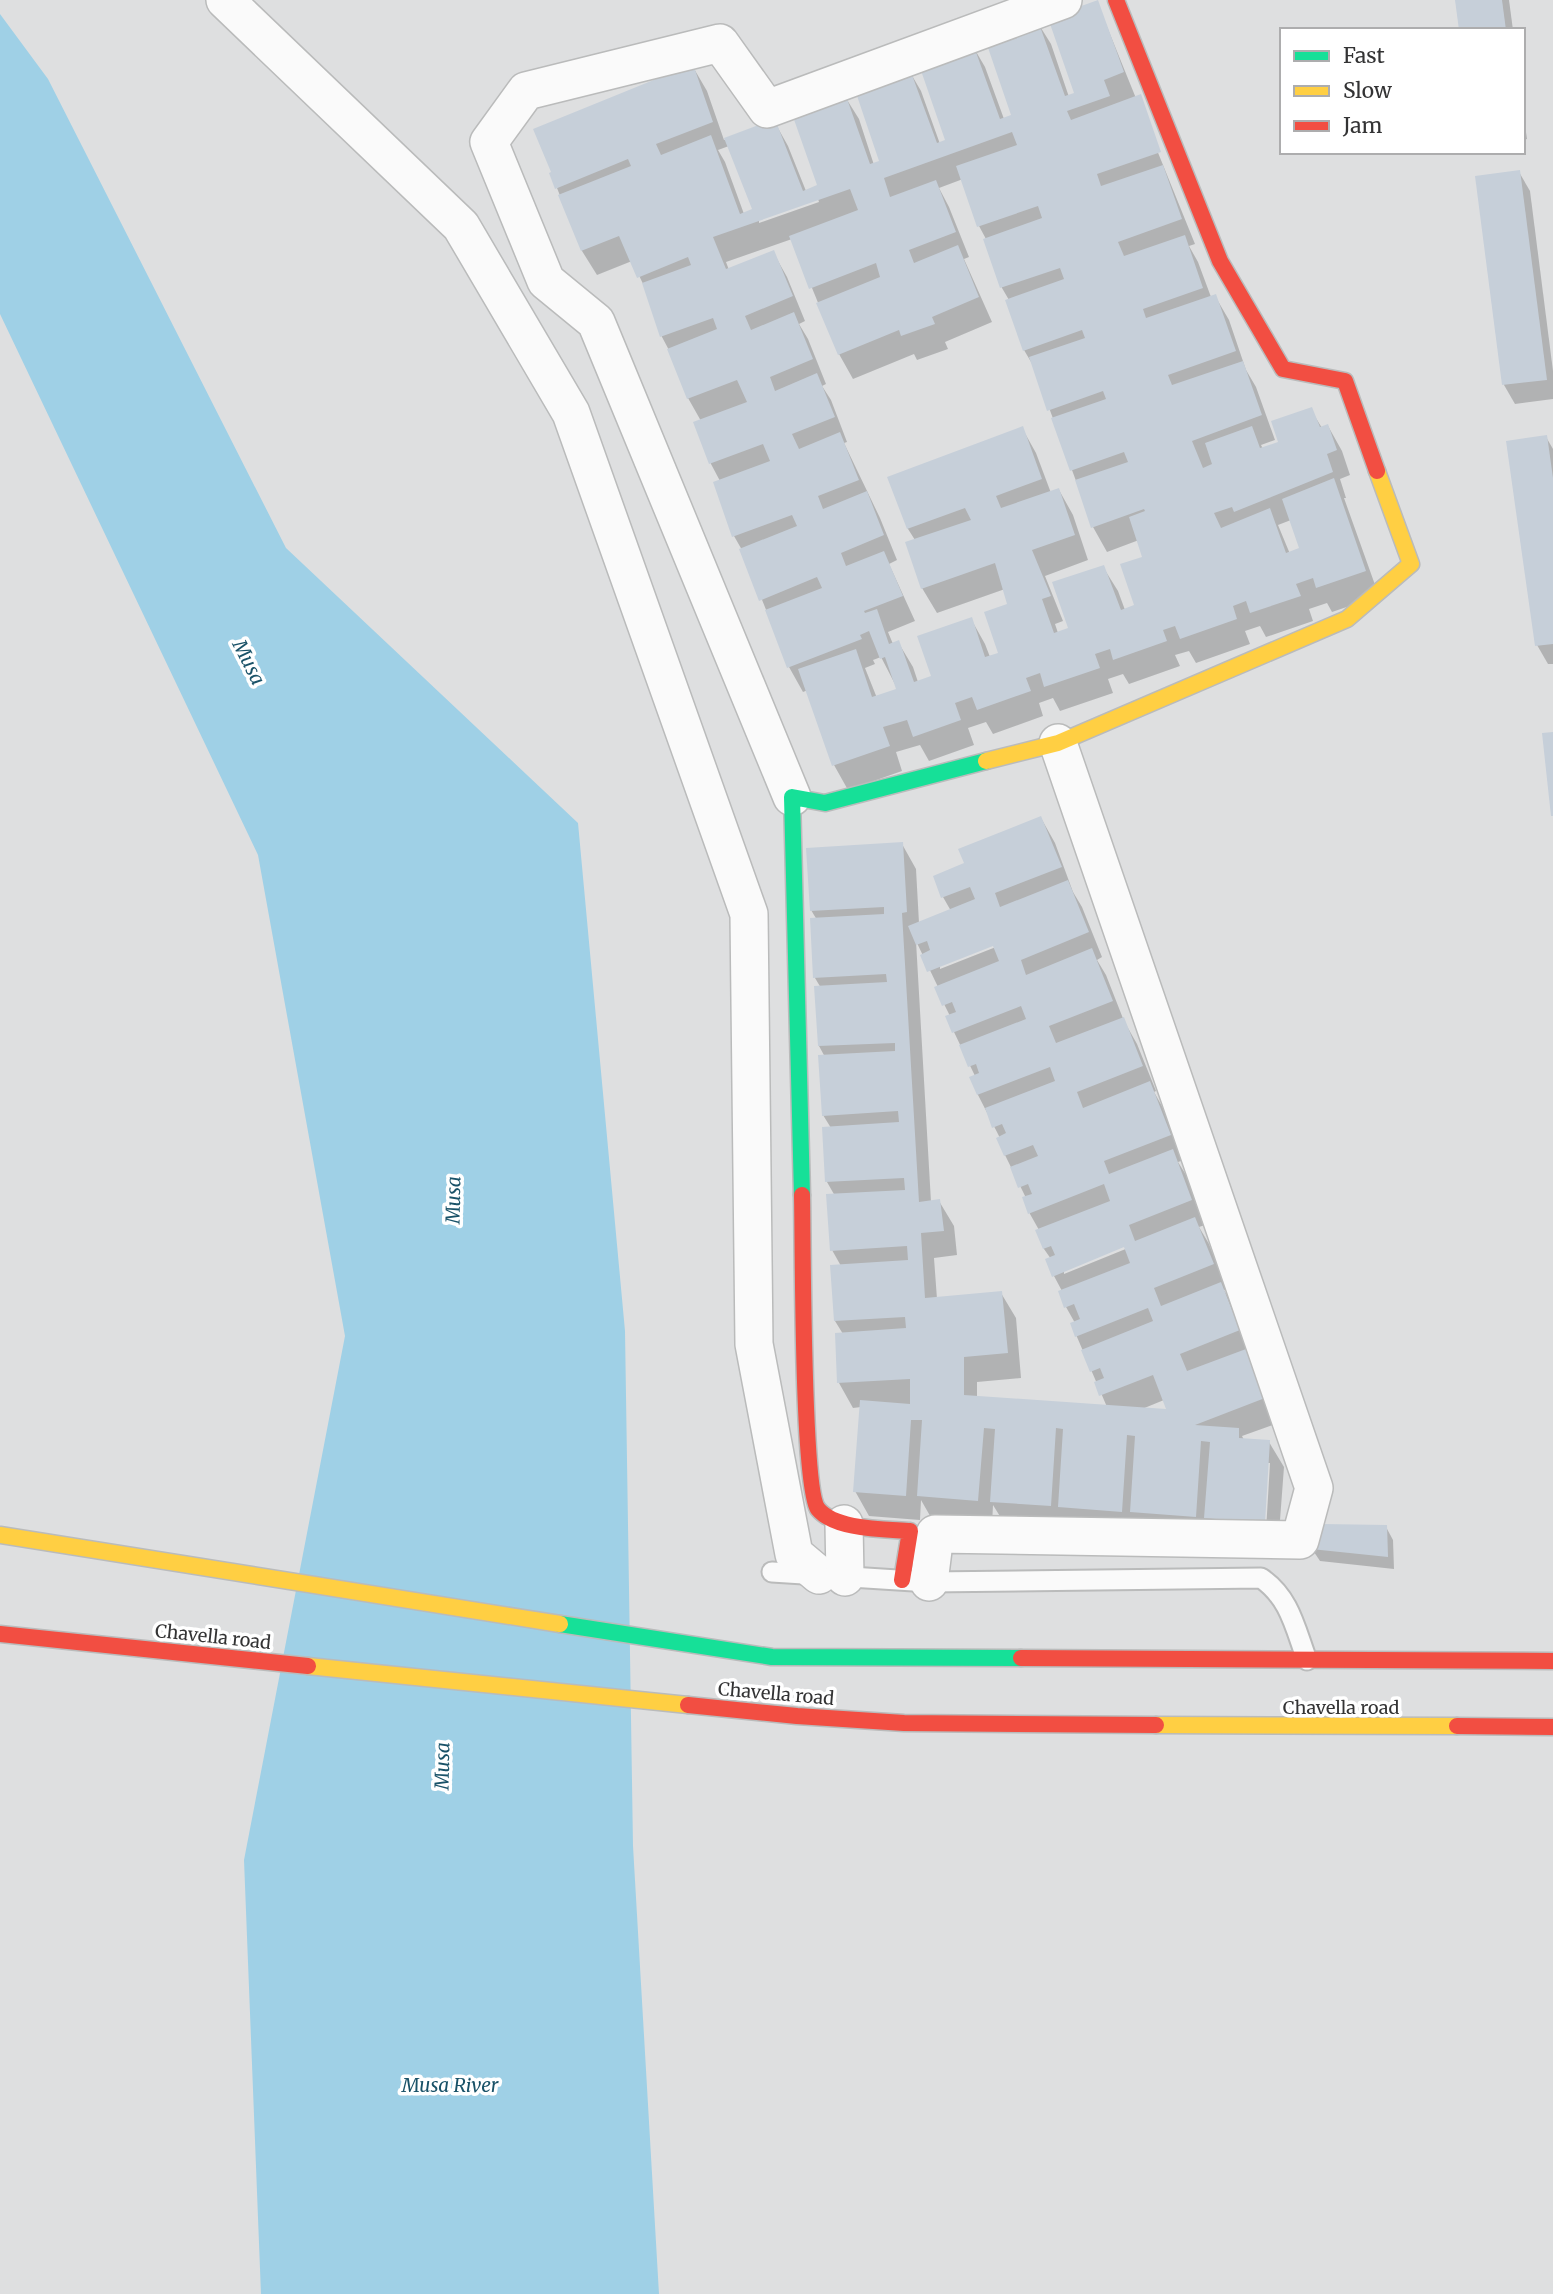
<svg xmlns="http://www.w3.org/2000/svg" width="1553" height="2294" viewBox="0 0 1553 2294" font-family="Merriweather,serif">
  <rect width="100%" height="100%" fill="#dedfe0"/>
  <path fill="#9fd0e6" d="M0,14L48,79L286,548L578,823L625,1331L633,1846L659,2294H261L244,1860L345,1336L258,855L0,314Z"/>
  <g fill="#0003" fill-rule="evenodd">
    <path d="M1457,0H1509L1513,30H1460Z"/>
    <path d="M1097,2L1195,244L1189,246L1198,262L1211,297L1215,296L1229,320L1246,370L1256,387L1275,440L1261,445L1263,449L1281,443L1311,410L1322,428L1328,426L1342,451L1350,475L1340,479L1346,498H1344L1379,596L1332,612L1327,603L1309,609L1313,621L1266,637L1260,626L1245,631L1250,644L1196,663L1189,651L1175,655L1180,666L1129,684L1123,674L1108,679L1113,693L1060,711L1053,698L1039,703L1043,716L993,734L986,722L968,728L974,745L929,761L920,745L896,752L902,771L848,790L834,765L808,690L803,692L789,667L742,550L734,536L715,483L720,481L711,464L695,423L701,421L688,398L670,352L662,337L646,290L632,261L597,275L582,251L557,188L693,67L707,91L724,140L774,121L788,146L806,191L819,186L844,95L859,119L874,165L882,162L907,67L921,91L940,144L947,141L971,43L985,67L1004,119L1013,116L1036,20L1051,44L1069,97L1076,94ZM729,146L754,210L744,214L725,162L718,150ZM963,179L979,226L986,239L985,240L1002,288L1009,300L1024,350L1034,367L1093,527L1107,552L1139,540L1145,558L1136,606L1125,610L1118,591L1103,567L1070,629L1058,633L1055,624L1063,621L1045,576L1088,560L1073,515L1059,490L1051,493L1036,453L1022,428L890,478L908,529L915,540L922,588L937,613L1005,589L1009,605L1001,654L990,657L985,644L971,619L933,677L918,682L913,667L898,642L893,644L888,632L915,621L889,564L897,560L880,518L844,443L847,442L831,400L822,386L826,384L808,339L799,324L805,321L787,277L773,252L729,270L726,262L792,239L839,354L853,379L914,354L917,360L948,349L945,342L992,322L964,259L969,257L949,207L939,188ZM818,199L819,202L759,223V219ZM1291,520L1301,549L1290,554L1278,525ZM881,657L898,690L877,698L865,668L875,664L873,660Z"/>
    <path d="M1523,112L1527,139L1523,140Z"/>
    <path d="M1519,172L1530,191L1553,371V399L1515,404L1504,385Z"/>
    <path d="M1546,437L1553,449V664H1548L1537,645Z"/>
    <path d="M1041,818L1055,843L1073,892L1082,907L1102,957L1097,960L1106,975L1124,1021L1137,1044L1156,1091L1154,1092L1163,1108L1184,1160L1178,1162L1186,1175L1205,1225L1199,1227L1209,1244L1227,1289L1224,1290L1235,1309L1253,1356L1249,1357L1259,1375L1278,1423L1242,1436L1244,1440L1269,1442L1284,1467L1278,1547L1074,1532L1065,1517L1064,1531L1006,1526L993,1505L992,1525L933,1521L921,1500L920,1520L869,1516L855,1491L861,1407L853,1408L839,1383L843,1334L835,1321L841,1266L832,1250L835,1196L827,1182L831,1128L823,1115L825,1057L819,1046L821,988L815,978L817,920L811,910L902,844L916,869L919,923L951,911L943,897L967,864ZM916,941L938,987L936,988L950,1016L954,1032L975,1076L972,1078L978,1095L1000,1138L1005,1155L1026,1198H1024L1030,1214L1039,1230L1044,1249L1051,1259L1054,1276L1062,1291L1060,1292L1066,1307L1075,1323L1072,1324L1077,1337L1107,1407L977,1397V1382L1021,1378L1016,1318L1001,1293L937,1299L934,1258L957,1255L954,1226L939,1201L931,1202ZM1000,941L1001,945L940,969V965ZM1132,1242L1133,1246L1064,1274V1270ZM1164,1400L1169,1411L1142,1409ZM1267,1463H1270L1266,1531H1262Z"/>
    <path d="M1386,1527L1393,1540L1394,1569L1320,1561L1312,1549Z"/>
  </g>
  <g fill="#c6cfd9" fill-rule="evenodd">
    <path d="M1098,0L1124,72L1104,80L1110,96L1067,111L1071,120L1141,94L1161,152L1097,174L1101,186L1163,165L1182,219L1118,242L1124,256L1185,235L1203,288L1143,309L1146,318L1216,294L1236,351L1168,375L1172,385L1243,361L1262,415L1192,441L1203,468L1212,464L1205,443L1252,426L1260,448L1278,442L1271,421L1312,407L1320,427L1328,424L1337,450L1327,454L1333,472L1234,512L1232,507L1214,513L1221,528L1270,508L1286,553L1299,548L1282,499L1334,478L1366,571L1316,588L1313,578L1296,584L1301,596L1250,613L1246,601L1233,606L1237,619L1180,639L1175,626L1163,630L1167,641L1113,660L1110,649L1095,654L1100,668L1044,687L1040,673L1026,678L1031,691L977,710L972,697L955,703L961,720L913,737L907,720L883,727L890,746L832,766L798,669L856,649L872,697L896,689L885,657L880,659L869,631L860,635L862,639L787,668L765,610L822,588L817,577L759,601L739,549L797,526L792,515L732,537L713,482L770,461L763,444L709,464L693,422L747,402L737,380L687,399L667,349L717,329L713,318L660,337L642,283L691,265L688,257L637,278L619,236L581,251L558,195L631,166L628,159L555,189L549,173L551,172L533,129L693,64L713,122L656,144L661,155L711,135L740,214L752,209L724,138L775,119L803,191L817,185L791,111L845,93L870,164L879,161L853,84L908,64L937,143L945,140L917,59L972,41L1000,119L1011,115L984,36L1037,18L1065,96L1074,93L1048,18ZM1012,132L1017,145L956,166L977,227L1038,206L1042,218L983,239L1000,288L1060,268L1064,279L1005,300L1023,351L1082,330L1085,338L1029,357L1047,411L1103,391L1106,399L1051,418L1070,471L1124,452L1128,462L1075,480L1091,528L1144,509L1145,511L1129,517L1142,557L1120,564L1134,605L1121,610L1104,565L1052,582L1068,628L1054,633L1042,599L1051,596L1032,550L1075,535L1059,488L1001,508L996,496L1042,479L1023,426L887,477L907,529L965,508L971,520L905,542L921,589L995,563L1007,604L984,612L998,653L985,657L972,617L917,636L931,676L914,682L899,640L889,644L877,609L865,613L864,611L903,596L884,551L846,566L841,553L884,535L867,491L823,509L818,496L859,480L840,432L799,449L792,434L835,417L817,373L775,391L770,377L813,359L794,312L751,330L745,316L793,296L774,250L726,269L713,237L850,189L858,210L789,236L809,289L876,263L880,277L816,303L838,355L899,330L901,336L935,324L932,317L979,297L958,245L914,263L909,250L956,232L936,180L890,197L884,178Z"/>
    <path d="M1455,0H1502L1506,30H1459Z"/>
    <path d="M1520,170L1547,380L1502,385L1475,176Z"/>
    <path d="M1547,435L1553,478V644L1535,646L1506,441Z"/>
    <path d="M1553,732V816H1551L1542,733Z"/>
    <path d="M1041,816L1062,867L995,893L1000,907L1068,880L1089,932L1021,960L1026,975L1092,948L1113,1001L1049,1026L1056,1043L1124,1017L1143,1066L1077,1092L1083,1108L1150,1081L1171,1135L1104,1161L1109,1174L1173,1149L1192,1200L1129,1225L1135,1241L1195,1217L1214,1264L1154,1288L1161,1306L1221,1282L1240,1330L1180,1354L1187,1371L1246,1349L1265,1398L1195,1425L1239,1428V1438L1270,1440L1265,1523L1204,1518L1210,1442L1201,1441L1196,1517L1130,1512L1135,1436L1127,1435L1122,1512L1058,1507L1063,1429L1056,1428L1051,1506L990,1502L995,1429L984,1428L978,1501L917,1496L922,1420H911L906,1496L853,1492L860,1400L910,1404V1379L837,1383L835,1333L906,1328L905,1317L834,1321L830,1265L908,1260L907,1246L830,1251L826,1194L905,1190L904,1178L825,1182L822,1127L899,1122L898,1111L822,1116L818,1055L895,1051V1043L818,1046L814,986L887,982L886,974L813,978L810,918L884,914V907L810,911L806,848L903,842L907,912L902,913L919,1202L940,1199L944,1231L921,1233L925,1298L1002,1291L1008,1353L964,1357V1395L1166,1409L1153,1375L1099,1396L1094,1382L1104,1378L1100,1368L1090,1372L1081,1350L1153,1321L1148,1308L1075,1337L1070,1323L1080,1319L1074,1304L1064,1308L1058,1291L1130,1263L1124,1247L1052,1277L1045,1259L1055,1255L1051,1246L1043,1249L1035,1230L1110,1201L1104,1184L1028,1214L1022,1197L1032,1194L1028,1184L1018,1188L1010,1167L1038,1156L1033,1145L1004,1156L996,1138L1006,1133L1002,1124L992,1128L985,1108L1055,1081L1050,1067L977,1095L969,1077L979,1073L976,1064L968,1067L959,1045L1026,1019L1021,1006L952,1033L945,1016L956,1012L952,1002L942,1006L934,987L999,961L993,946L927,972L920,955L930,950L927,941L916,945L908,926L975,899L970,887L941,898L933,876L964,863L958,849Z"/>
    <path d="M1322,1524L1387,1525L1388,1557L1311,1549Z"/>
  </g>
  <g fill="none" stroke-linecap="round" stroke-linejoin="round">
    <g stroke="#babbbb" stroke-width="23">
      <path id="lane" d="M772,1572L929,1582L1261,1578C1290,1598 1295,1628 1307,1660"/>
    </g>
    <g stroke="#babbbb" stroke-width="40">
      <g id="street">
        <path d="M225,0L461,226L571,413L749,914L754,1344L794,1554L819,1575"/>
        <path d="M792,797L596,322L546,281L489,142L526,91L720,43L767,109L1063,0"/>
        <path d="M844,1524L845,1577"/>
        <path d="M929,1582L935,1534L1300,1540L1314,1488L1058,743"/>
      </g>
    </g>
    <g stroke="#babbbb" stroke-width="19">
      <g id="fast">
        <path d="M802,1195L792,797L825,803L986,761"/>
        <path d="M560,1624L772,1657L1021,1658"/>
      </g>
    </g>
    <g stroke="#babbbb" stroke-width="19">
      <g id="slow">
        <path d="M986,761L1058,743L1347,619L1411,564L1377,471"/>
        <path d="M0,1535L560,1624"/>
        <path d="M308,1666L688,1705"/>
        <path d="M1156,1725L1457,1726"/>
      </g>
    </g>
    <g stroke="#babbbb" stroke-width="19">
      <g id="jam">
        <path d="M1116,0L1220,261L1283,369L1345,381L1377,471"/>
        <path d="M802,1195C803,1238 802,1489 818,1509C835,1530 885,1529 910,1531L902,1580"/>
        <path d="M0,1634L308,1666"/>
        <path d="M1021,1658L1553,1661"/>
        <path d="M688,1705L797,1716L904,1723L1156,1725"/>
        <path d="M1457,1726L1553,1727"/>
      </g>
    </g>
    <use href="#lane" stroke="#fafafa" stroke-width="19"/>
    <use href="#street" stroke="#fafafa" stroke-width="37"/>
    <use href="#fast" stroke="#16e098" stroke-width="16"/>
    <use href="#slow" stroke="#ffcf43" stroke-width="16"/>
    <use href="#jam" stroke="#f24e42" stroke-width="16"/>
  </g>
  <g text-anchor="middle" stroke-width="7" stroke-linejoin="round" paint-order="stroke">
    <g font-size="18" fill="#333334" stroke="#fff">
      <text transform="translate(213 1637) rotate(6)" y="6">Chavella road</text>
      <text transform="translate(776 1694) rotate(5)" y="6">Chavella road</text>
      <text x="1341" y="1714">Chavella road</text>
    </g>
    <g font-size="19" font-style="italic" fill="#195268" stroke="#fff">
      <text transform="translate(249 662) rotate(63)" y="7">Musa</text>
      <text transform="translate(453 1200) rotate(-89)" y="7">Musa</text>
      <text transform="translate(442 1766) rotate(-89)" y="7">Musa</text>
      <text x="450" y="2092">Musa River</text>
    </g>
  </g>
  <rect x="1280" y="28" width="245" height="126" fill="#ffffff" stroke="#adadae" stroke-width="2"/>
  <rect x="1294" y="51" width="35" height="10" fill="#16e098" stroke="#adadae" stroke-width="2"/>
  <text x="1343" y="63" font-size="21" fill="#333334">Fast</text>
  <rect x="1294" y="86" width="35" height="10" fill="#ffcf43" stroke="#adadae" stroke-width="2"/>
  <text x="1343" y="98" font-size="21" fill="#333334">Slow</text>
  <rect x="1294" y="121" width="35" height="10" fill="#f24e42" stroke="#adadae" stroke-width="2"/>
  <text x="1343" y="133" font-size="21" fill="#333334">Jam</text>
</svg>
